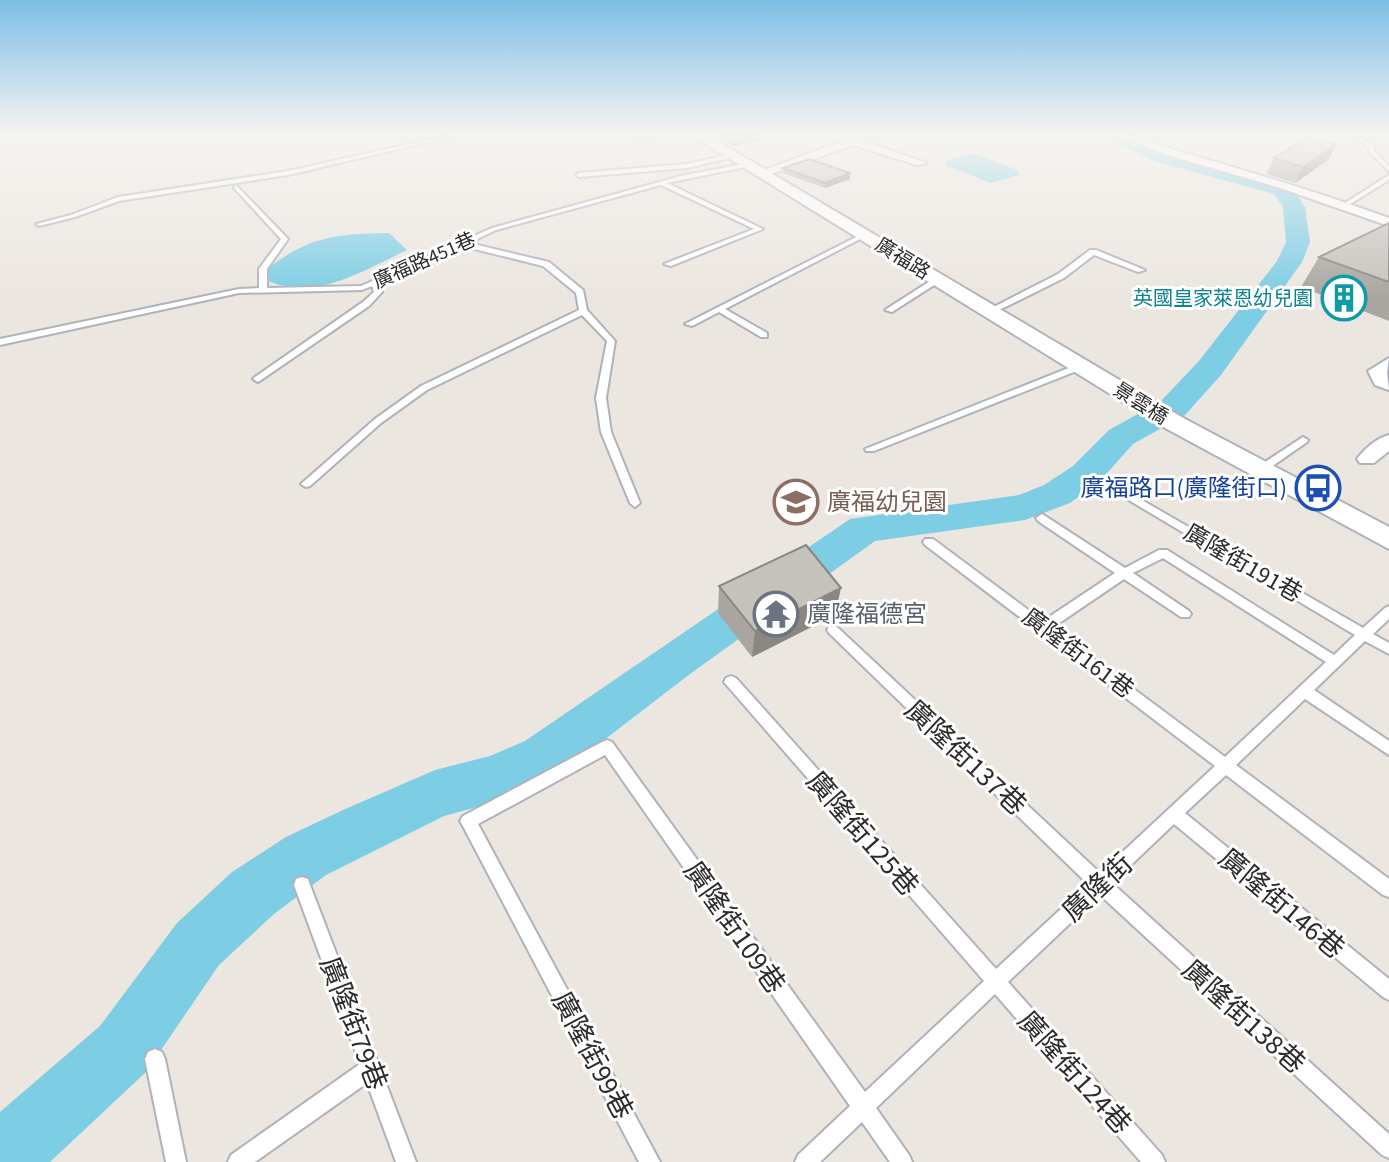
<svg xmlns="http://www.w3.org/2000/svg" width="1389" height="1162" viewBox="0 0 1389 1162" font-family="'Source Sans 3','Noto Sans TC',sans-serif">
  <rect width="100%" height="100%" fill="#ece6e0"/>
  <g fill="#7dcde4">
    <path d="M970,154L979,155L1017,170L1020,175L990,183L946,165L948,160Z"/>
    <path d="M389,233L407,250C363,271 316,301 268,281L267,269C310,236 336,234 389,233Z"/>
  </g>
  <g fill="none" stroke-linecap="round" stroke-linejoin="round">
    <path fill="#7dcde4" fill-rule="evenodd" d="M1107,135H1131L1168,153L1290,184L1305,207L1310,242L1302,262L1221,375L1185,415L1133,444L1099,482L1070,503L1025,520L875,541L690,674L561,773L495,802L444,816L326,875L274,914L219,965L146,1072L50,1162H0V1112L100,1026L177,923L232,872L286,837L343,810L435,770L490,756L525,741L850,519L1019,495L1044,485L1073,466L1109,430L1161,401L1199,361L1277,261L1286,242L1283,207L1274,194L1154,161L1109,139Z"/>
    <g stroke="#b0b2bb" stroke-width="4">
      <g id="service">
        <path d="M450,135H459L288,175L119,201L75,217L39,226L36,224L71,215L118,197L288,171Z"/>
        <path d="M632,135H638L652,144L647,145Z"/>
        <path d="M1351,135H1357L1375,147L1374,151L1389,166V171L1369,152L1370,148Z"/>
        <path d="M732,154L734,157L687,168L579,177L576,175L579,173L687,164Z"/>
        <path d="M748,163L750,166L667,183L763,229L671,266L664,264L754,229L661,185L496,230L469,243L549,262L583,290L587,310L615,341L606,398L611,432L640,503L635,507L630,503L601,432L596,398L607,341L582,315L427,390L381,423L310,486L306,487L301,484L375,419L421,386L579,310L576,293L543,266L462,246L378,284L382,292L369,306L258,382L253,379L255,377L363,302L374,292L372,286L362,290L239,293L0,345V339L239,289L259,288V269L281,239L234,188L236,185L288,239L267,269V288L361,286L492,228L681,176Z"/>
        <path d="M1389,175V180L1347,206L1342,205Z"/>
        <path d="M864,233L866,234V236L725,309L767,333V337H761L719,312L692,326L685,324Z"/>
        <path d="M1090,250H1096L1145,270L1138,272L1094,255L1064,278L993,313L986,311L1058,274Z"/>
        <path d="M935,278L942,280L892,312L885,310Z"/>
        <path d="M1081,363L1084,364V368L874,451H866L865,449Z"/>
        <path d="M1303,437L1308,440L1307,442L1264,472H1256L1255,470L1256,468Z"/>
        <path d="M1121,488L1363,628L1385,608L1389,606V619L1373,634L1389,643V654L1365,641L1314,690L1389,741V755L1305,699L1236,765L1389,879V897L1383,895L1226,775L1185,813L1389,979V1000L1383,997L1174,824L1112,883L1389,1134V1158L1382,1155L1100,895L1008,982L1162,1155L1165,1162H1141L995,994L876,1108L909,1155L912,1162H890L862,1122L820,1162H795L798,1155L850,1106L605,755L478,824L660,1162H639L463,826L460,821L463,816L602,742L607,740L612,742L865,1092L984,981L724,682L726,678L731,676L736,678L996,969L1088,884L829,633L827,630L829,627H837L1100,873L1215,766L925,545L923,542L925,539H933L1043,621L1115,573L1038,521L1036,518L1042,514L1125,568L1159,550H1167L1334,655L1355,635L1117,493L1116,491L1117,489ZM1163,558L1326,662L1225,757L1052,628L1124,579L1181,617H1189L1191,614L1189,611L1133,573Z"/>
        <path d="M302,877L308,879L310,885L416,1162H396L367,1083L255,1162H228L231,1155L360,1064L294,885L296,879Z"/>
        <path d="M155,1049L162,1052L165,1059L186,1162H166L145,1059L148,1052Z"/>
      </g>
    </g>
    <g stroke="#b0b2bb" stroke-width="4">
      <g id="minor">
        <path d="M859,135H874L863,141L927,163L917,165L853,145L766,176L756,173Z"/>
        <path d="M1122,135C1143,135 1161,146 1181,152C1251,172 1320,193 1389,218V226L1277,187L1157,152Z"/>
        <path d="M1389,358L1387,373L1389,390L1375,385L1368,371Z"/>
        <path d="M1389,435V451L1374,463H1360L1357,459C1364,449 1377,438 1389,435Z"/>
      </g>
    </g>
    <g stroke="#b0b2bb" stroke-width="4">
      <path id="tertiary" d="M691,135H707L1185,419L1389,527V549L1167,429Z"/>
    </g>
    <use href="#service" fill="#fff" fill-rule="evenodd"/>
    <use href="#minor" fill="#fff" fill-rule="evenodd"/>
    <use href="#tertiary" fill="#fff" fill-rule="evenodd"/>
  </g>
  <g fill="#a9a6a1">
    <path d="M713,135H759V141L732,146Z"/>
    <path d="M1336,145L1328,160L1295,183L1266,174L1274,158Z"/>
    <path d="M783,168L850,173V179L825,188L783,173Z"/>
    <path d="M1389,223V321L1301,287L1319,257Z"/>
    <path d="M719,586L835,615L752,657L718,613Z"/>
  </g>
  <g fill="#8a8783">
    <path d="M740,135H759V141L732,146V136Z"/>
    <path d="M1336,145L1328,160L1295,183L1303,167Z"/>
    <path d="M850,173V179L825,188V183Z"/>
    <path d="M841,588L835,615L752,657L755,631Z"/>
  </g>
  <g fill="#c5c1bb" stroke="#8a8783" stroke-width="2">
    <path d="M1307,138L1336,145L1303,167L1274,158Z"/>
    <path d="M809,159L850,173L825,183L783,168Z"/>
    <path d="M1389,223V282L1319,257Z"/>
    <path d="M806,545L841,588L755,631L719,586Z"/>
  </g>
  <linearGradient id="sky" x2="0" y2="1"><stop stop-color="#7dbee6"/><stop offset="0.45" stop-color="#f6f4f1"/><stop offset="1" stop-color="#f6f4f1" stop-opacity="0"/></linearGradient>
  <rect width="1389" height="297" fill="url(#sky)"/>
  <defs>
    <g id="building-ring" transform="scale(2.3)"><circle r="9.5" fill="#fff" stroke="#0f9aa8" stroke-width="1.5"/><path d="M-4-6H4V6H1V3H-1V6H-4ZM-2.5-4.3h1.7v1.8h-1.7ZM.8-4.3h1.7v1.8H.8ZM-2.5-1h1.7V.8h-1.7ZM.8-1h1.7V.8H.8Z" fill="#0f9aa8"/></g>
    <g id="bus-ring" transform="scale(2.3)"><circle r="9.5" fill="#fff" stroke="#1a4fb4" stroke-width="1.5"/><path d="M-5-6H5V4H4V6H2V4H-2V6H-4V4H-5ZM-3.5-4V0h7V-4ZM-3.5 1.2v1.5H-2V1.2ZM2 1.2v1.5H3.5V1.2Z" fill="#1a4fb4"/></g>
    <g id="school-ring" transform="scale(2.3)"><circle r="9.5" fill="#fff" stroke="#8d6e63" stroke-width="1.5"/><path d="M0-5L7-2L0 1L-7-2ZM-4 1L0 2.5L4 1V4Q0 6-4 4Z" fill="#8d6e63"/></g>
    <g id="temple-ring" transform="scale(2.3)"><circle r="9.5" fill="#fff" stroke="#6b7280" stroke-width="1.5"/><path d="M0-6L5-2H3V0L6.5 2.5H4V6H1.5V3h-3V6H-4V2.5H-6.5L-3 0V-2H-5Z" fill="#6b7280"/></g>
  </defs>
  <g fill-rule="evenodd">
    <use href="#building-ring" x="1344" y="298"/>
    <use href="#bus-ring" x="1318" y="488"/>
    <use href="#school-ring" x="796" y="502"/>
    <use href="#temple-ring" x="776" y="614"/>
  </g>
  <g text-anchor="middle" stroke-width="6" stroke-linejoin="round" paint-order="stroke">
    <g font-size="20" fill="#2c2c2c" stroke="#fff">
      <text transform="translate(903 258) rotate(32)" y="7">廣福路</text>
      <text transform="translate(424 260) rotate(-24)" y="7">廣福路451巷</text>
      <text transform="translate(1141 403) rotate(32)" y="7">景雲橋</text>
    </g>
    <g font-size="20" fill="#0d838f" stroke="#fff" text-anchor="end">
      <text x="1313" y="305">英國皇家萊恩幼兒園</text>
    </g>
    <g font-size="24" fill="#164399" stroke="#fff" text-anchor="end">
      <text x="1287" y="496">廣福路口(廣隆街口)</text>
    </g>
    <g font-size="24" fill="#785e54" stroke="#fff" text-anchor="start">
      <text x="827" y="510">廣福幼兒園</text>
    </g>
    <g font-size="24" fill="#2c2c2c" stroke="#fff">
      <text transform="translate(1243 563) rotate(30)" y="8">廣隆街191巷</text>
      <text transform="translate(1078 653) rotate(37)" y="8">廣隆街161巷</text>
    </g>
    <g font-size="24" fill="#5b616d" stroke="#fff" text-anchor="start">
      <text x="807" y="622">廣隆福德宮</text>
    </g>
    <g font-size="28" fill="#2c2c2c" stroke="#fff">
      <text transform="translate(966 757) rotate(43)" y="10">廣隆街137巷</text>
      <text transform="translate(863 833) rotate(49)" y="10">廣隆街125巷</text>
      <text transform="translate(1097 887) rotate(-43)" y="10">廣隆街</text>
      <text transform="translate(1282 903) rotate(40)" y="10">廣隆街146巷</text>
      <text transform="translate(735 927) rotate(55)" y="10">廣隆街109巷</text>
      <text transform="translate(1244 1016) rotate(42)" y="10">廣隆街138巷</text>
      <text transform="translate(354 1023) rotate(69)" y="10">廣隆街79巷</text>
      <text transform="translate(593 1055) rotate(62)" y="10">廣隆街99巷</text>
      <text transform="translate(1075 1072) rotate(48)" y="10">廣隆街124巷</text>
    </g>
  </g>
</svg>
